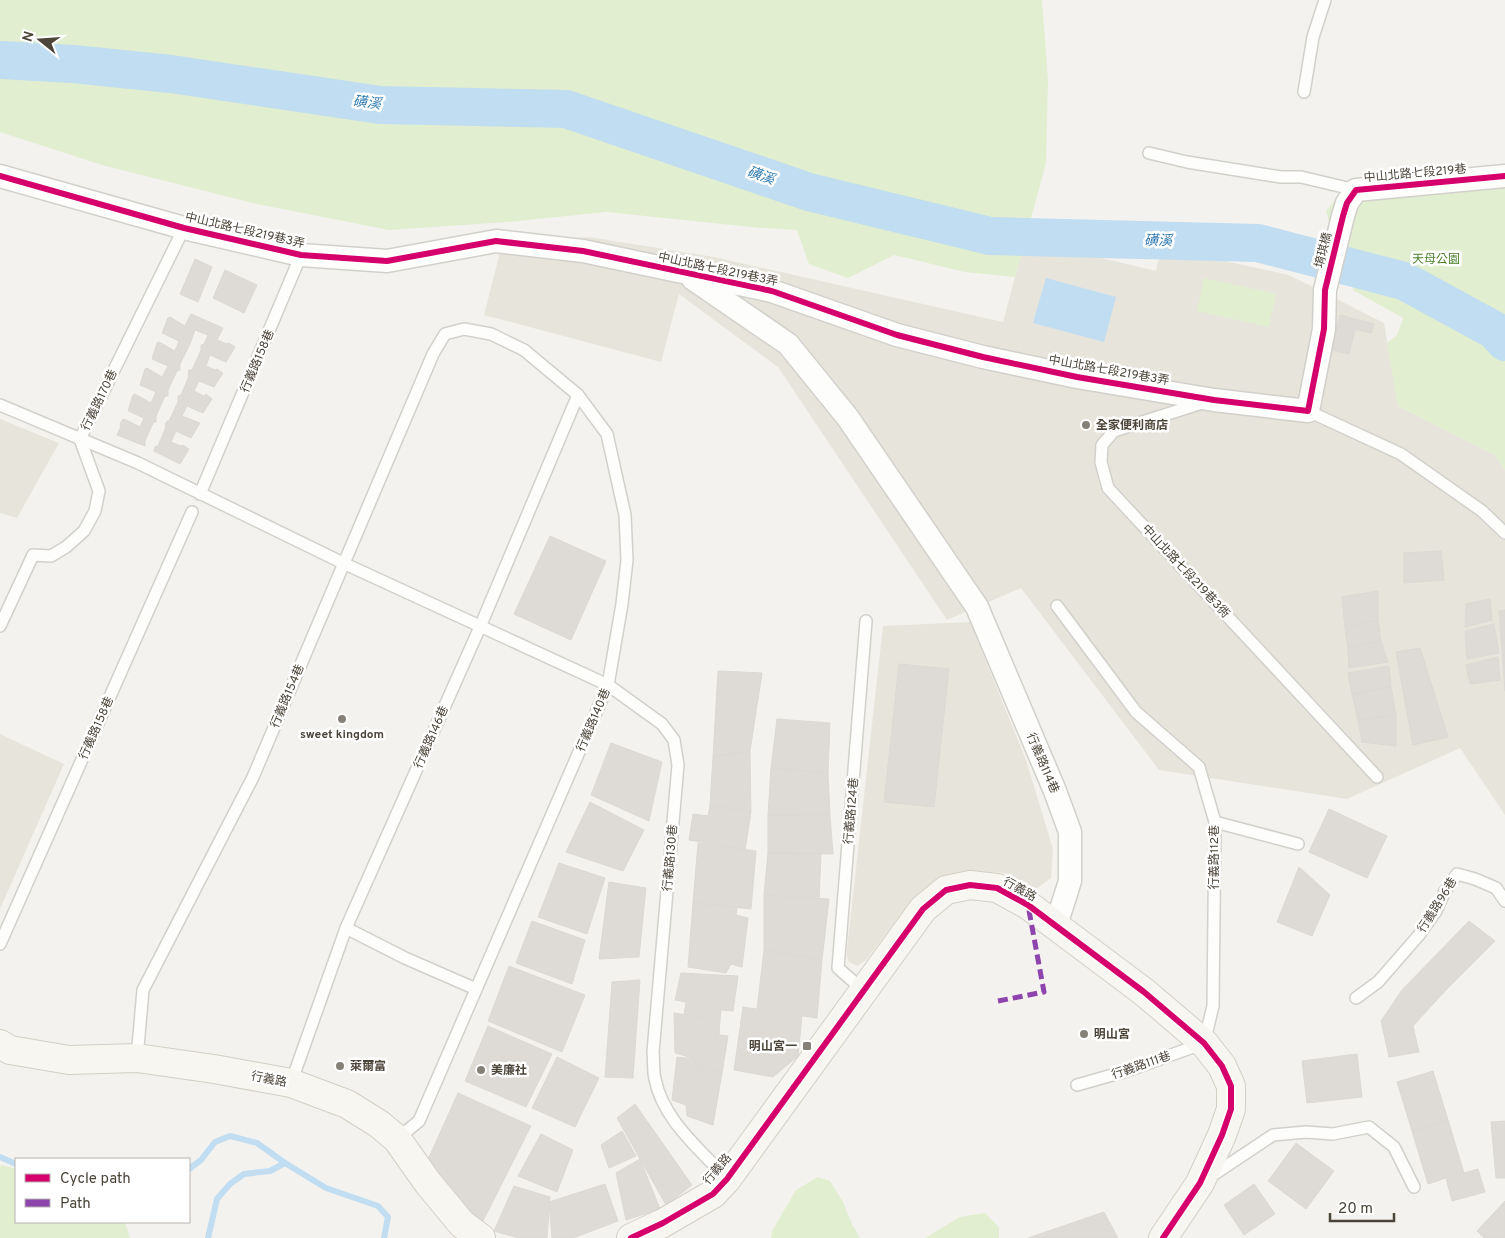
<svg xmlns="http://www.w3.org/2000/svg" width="1505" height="1238" viewBox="0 0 1505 1238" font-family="Overpass,'Noto Sans TC',sans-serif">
  <rect width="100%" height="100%" fill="#f4f2ee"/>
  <g fill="#e7e4dc">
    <path d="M589,237L714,257L1003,322L1025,240L1156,271L1161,247L1289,275L1384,323L1398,406L1495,455L1505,470V815L1460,748L1347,799L1159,770L1021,588L947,620L778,367L679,294L661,362L484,315L502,244Z"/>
    <path d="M0,419L59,443L17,518L0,513Z"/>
    <path d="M970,622L1026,760L1053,849L1051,878L1033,891L1005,873L978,871L942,879L915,896L866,960L857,966L849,962L847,957V949L883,626Z"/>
    <path d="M0,734L64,764L0,909Z"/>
  </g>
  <g fill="#e1eecf">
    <path d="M0,0H1042L1048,80L1046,163L1015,277L965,272L894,255L848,278L809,264L797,230L760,228L607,212L508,222L389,230L257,204L102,165L0,132Z"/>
    <path d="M1505,181V470L1495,455L1398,406L1387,343L1397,335L1403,318L1353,290L1359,261L1348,252L1333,237L1326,211L1347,185Z"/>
    <path d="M1204,278L1276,294L1269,327L1197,311Z"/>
    <path d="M2,1165L16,1169V1222H125L130,1238H0V1166Z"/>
    <path d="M818,1177L830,1181L843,1202L852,1224L860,1238H771L772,1231L796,1190Z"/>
    <path d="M985,1213L999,1227V1238H925L960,1217Z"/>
  </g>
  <path fill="#c0ddf1" d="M1046,278L1116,297L1104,342L1033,323Z"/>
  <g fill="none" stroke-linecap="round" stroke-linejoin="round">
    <g stroke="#c0ddf1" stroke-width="6">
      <path d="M0,1157L16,1164"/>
      <path d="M189,1169L201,1160L215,1142L230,1136L257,1143L285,1163L326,1188L378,1206L388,1217L384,1238"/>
      <path d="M208,1238L217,1199L230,1184L244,1174L270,1171L285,1163"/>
    </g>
    <path stroke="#c0ddf1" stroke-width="38" d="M0,60L73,64L171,74L380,105L566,109L809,192L990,236L1258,243L1404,281L1494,330L1505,342"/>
  </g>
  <g fill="#dedbd6" stroke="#dcd9d4">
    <path d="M195,259L212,267L198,302L180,294Z"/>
    <path d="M225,270L257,285L244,313L213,298Z"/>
    <path d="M191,314L223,328L217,340L227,344L229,343L235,347L226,362L210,355L206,366L215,370L217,369L223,373L214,387L199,381L194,391L204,396L206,394L212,399L203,413L187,406L182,416L200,423L191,438L176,431L171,442L181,446L183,445L189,449L180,464L154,451L155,447L158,446L166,427L165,425L167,421H169L178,402V396L181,395L189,376L188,375L189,370H192L201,350V345L204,344L208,335L195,330L190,344L180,364V370L177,371L168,390V396H165L156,416V422L153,423L145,441V446L117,435L121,426L120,424L122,420L124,419L140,427L144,418L128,411L133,395L135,394L151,403L156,392L140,385L145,369L147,368L162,377L168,366L152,359L157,343L159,342L175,351L179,341L162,333L168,318L170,317L185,326Z"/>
    <path d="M1340,315L1374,324L1371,333L1355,329L1349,354L1331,350Z"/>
    <path d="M550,536L606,561L571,640L514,614Z"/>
    <path d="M1441,551L1444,580L1404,583V553Z"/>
    <path d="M1378,591V620L1345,628L1342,597Z"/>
    <path d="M1490,599L1492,620L1465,627L1466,604Z"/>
    <path d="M1505,610V691L1499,611Z"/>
    <path d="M1378,620L1381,641L1348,648L1345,628Z"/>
    <path d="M1494,624L1499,653L1467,659L1465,631Z"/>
    <path d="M1381,641L1388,662L1349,668L1348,648Z"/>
    <path d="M1420,648L1448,737L1413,745L1396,652Z"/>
    <path d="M1498,657L1500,680L1470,684L1466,665Z"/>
    <path d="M899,664L949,669L934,807L884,802Z"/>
    <path d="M1389,666L1391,687L1352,694L1348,673Z"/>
    <path d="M718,671L762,673L750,751L713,757Z"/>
    <path d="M1391,687L1396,715L1358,720L1352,694Z"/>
    <path d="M1396,715V746L1362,742L1358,720Z"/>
    <path d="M777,719L830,723L828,773L771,768Z"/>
    <path d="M611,743L662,762L649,821L591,795Z"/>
    <path d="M750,751L751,812L710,805L713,757Z"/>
    <path d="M771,768L828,773L830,816L768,815Z"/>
    <path d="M590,802L644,830L623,871L566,852Z"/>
    <path d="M710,805L751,812L745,850L689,840L693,814L708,816Z"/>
    <path d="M1329,809L1387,836L1367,878L1309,852Z"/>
    <path d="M768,815L830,816L833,854L768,853Z"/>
    <path d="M698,843L756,851L751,909L693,903Z"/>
    <path d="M768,853L821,854L819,900L764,895Z"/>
    <path d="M559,863L605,878L587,934L538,917Z"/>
    <path d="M1299,867L1330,895L1312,936L1277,922Z"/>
    <path d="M609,882L646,888L639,957L599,959Z"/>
    <path d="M764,895L829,899L822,960L764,950Z"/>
    <path d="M693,903L737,907L736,915L748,918L742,967L731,964L726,973L688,967Z"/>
    <path d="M532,921L585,940L572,984L516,963Z"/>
    <path d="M1469,921L1495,941L1446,990L1413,1026L1419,1052L1389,1057L1381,1021L1402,990Z"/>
    <path d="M764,950L822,960L817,1018L757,1009Z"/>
    <path d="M509,966L585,995L562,1052L488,1021Z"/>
    <path d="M681,973L738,976L733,1011L721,1010L720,1020L684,1015L686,1002L675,1000Z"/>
    <path d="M640,980L633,1078L605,1077L612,982Z"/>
    <path d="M743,1007L802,1016L798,1056L773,1077L734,1070Z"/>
    <path d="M674,1013L720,1020L719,1035L728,1036L722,1073L696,1066V1059L675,1053Z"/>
    <path d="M488,1026L552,1054L526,1107L465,1081Z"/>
    <path d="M1357,1054L1362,1097L1307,1103L1302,1061Z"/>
    <path d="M557,1057L599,1078L575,1127L532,1108Z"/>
    <path d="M677,1057L696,1059V1066L722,1073L713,1125L687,1116L686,1105L672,1100Z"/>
    <path d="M1433,1071L1448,1120L1412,1131L1397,1082Z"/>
    <path d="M458,1093L531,1126L481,1225L426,1164Z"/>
    <path d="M635,1104L692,1185L666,1205L617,1118Z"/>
    <path d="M1448,1120L1464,1173L1478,1169L1485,1192L1452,1201L1446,1178L1428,1184L1412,1131Z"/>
    <path d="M1505,1121V1178H1496L1491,1122Z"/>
    <path d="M622,1131L636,1156L609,1168L601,1145Z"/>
    <path d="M541,1134L573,1150L557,1192L518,1176Z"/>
    <path d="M1296,1143L1334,1171L1306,1209L1268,1181Z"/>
    <path d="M640,1159L660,1209L626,1220L616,1173Z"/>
    <path d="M605,1184L618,1221L573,1238H552L549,1202Z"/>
    <path d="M1254,1184L1275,1214L1244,1235L1224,1205Z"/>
    <path d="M514,1186L550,1197L547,1238H518L494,1231Z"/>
    <path d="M1505,1201V1238H1484L1477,1231Z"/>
    <path d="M1104,1212L1118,1238H1028Z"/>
  </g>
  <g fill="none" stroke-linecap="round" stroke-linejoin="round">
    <g stroke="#d2d0cb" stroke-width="14">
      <g id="lane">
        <path d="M1304,92L1313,37L1325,0"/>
        <path d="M1149,153L1187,162L1281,177H1301L1356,190"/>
        <path d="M1202,403L1114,431L1102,445L1101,462L1108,488L1377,777"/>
        <path d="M0,405L138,463L343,563L608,685L662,724L674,740L678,765L653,1052C654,1061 653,1071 655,1079C663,1120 700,1149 727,1179"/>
        <path d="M1308,411L1401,454L1482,511L1505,533"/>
        <path d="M200,494L301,255"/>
        <path d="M1057,606L1136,712L1199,767L1215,822L1213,1006L1204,1043L1130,1070L1077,1085"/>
        <path d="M0,626L33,555L51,556L66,547L84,531L95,511L99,491L80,439L184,228"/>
        <path d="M1215,822L1298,844"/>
        <path d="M346,928L405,958L476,989"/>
        <path d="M0,944L192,512"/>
        <path d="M864,991L838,968L866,621"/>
        <path d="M1356,998L1378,982L1419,935L1436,911L1445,891L1457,874L1475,879L1496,888L1505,901"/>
        <path d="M137,1058L143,990L253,777L433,354L445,334L464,329L491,334L524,350L578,395L607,434L625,515L627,560L622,604L608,685L419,1121L397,1139"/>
        <path d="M291,1083L346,928L480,627L578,395"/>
        <path d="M1210,1177L1273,1135L1306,1132L1333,1134L1369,1127L1394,1147L1414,1187"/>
      </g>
    </g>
    <g stroke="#d2d0cb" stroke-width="25">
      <g id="street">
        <path d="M0,176L184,228L301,255L387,261L496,241L583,251L772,291L897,335L983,357L1077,377L1214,400L1308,411L1324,329L1325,290L1343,216L1347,203L1356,190L1505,176"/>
        <path d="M693,279L788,344L848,418L977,607L1055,791L1070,832V881L1056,925"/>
      </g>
    </g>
    <g stroke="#d3cfc5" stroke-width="30">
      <g id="secondary">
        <path d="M0,1044L10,1050L69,1060L137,1058L214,1069L291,1083L347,1104L379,1124L397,1139L428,1183L462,1224L481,1238"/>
        <path d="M631,1238L663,1223L713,1194L727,1179L923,909L946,890L970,885L997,888L1028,905L1144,992L1204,1043L1222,1066L1231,1086V1109L1222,1135L1200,1183L1163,1238"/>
      </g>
    </g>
    <use href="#lane" stroke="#fdfdfc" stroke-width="11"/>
    <use href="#street" stroke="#fdfdfc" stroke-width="22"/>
    <use href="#secondary" stroke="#f7f6f1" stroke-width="28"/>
    <path stroke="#8e44ad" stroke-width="5" stroke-dasharray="10 5" stroke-linecap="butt" d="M998,1001L1044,992L1028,905"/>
    <g stroke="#fff" stroke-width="9">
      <g id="cycleway">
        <path d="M0,176L184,228L301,255L387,261L496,241L583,251L772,291L897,335L983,357L1077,377L1214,400L1308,411L1324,329L1325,290L1343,216L1347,203L1356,190L1505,176"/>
        <path d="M631,1238L663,1223L713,1194L727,1179L923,909L946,890L970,885L997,888L1028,905L1144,992L1204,1043L1222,1066L1231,1086V1109L1222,1135L1200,1183L1163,1238"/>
      </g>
    </g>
    <use href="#cycleway" stroke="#d6006c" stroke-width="6"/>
  </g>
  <g fill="#868178" stroke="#fff" stroke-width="2">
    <circle cx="1086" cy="425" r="5"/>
    <circle cx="342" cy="719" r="5"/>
    <circle cx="1084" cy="1034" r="5"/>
    <rect x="802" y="1041" width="10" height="10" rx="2.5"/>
    <circle cx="340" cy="1066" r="5"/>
    <circle cx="481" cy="1070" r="5"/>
  </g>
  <g text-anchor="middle" stroke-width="5" stroke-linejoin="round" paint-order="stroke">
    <g font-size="12" fill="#4b4439" stroke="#fff">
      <text transform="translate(1415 173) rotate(-5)" y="4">中山北路七段219巷</text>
      <text transform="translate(245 230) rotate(13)" y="4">中山北路七段219巷3弄</text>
      <text transform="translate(1323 250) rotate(-76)" y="4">堉琪橋</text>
      <text transform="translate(718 269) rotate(12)" y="4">中山北路七段219巷3弄</text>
      <text transform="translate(257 361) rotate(-67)" y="4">行義路158巷</text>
      <text transform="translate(1109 370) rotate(10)" y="4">中山北路七段219巷3弄</text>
      <text transform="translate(99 400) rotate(-64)" y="4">行義路170巷</text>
      <text transform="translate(1186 571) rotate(47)" y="4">中山北路七段219巷3衖</text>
      <text transform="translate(287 696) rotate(-67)" y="4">行義路154巷</text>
      <text transform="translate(593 720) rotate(-67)" y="4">行義路140巷</text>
      <text transform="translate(96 728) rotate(-66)" y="4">行義路158巷</text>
      <text transform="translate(431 737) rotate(-66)" y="4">行義路146巷</text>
      <text transform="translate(1043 763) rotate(67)" y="4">行義路114巷</text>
      <text transform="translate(851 811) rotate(-85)" y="4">行義路124巷</text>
      <text transform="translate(1214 857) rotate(-90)" y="4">行義路112巷</text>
      <text transform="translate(670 858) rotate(-85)" y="4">行義路130巷</text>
      <text transform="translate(1020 889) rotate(29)" y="4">行義路</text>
      <text transform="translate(1437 905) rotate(-58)" y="4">行義路96巷</text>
      <text transform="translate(1141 1065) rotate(-19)" y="4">行義路111巷</text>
      <text transform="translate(269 1079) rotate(11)" y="4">行義路</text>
      <text transform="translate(717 1169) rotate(-49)" y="4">行義路</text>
    </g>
    <g font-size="12" fill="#4a7f2a" stroke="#fff">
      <text x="1436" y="263">天母公園</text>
    </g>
    <g font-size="12" font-weight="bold" fill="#4b4439" stroke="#fff" text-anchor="start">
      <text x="1096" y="429">全家便利商店</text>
      <text x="342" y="738" text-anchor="middle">sweet kingdom</text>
      <text x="1094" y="1038">明山宮</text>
      <text x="797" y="1050" text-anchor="end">明山宮一</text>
      <text x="350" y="1070">萊爾富</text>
      <text x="491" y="1074">美廉社</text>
    </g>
    <g font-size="14" font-style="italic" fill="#2e7ab2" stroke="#fff">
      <text transform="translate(367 102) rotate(7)" y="5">磺溪</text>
      <text transform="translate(761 175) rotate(19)" y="5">磺溪</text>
      <text transform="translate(1158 240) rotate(1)" y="5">磺溪</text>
    </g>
  </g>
  <rect x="15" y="1158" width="175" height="65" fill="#ffffff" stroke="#b7b4b0"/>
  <rect x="25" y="1174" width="25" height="8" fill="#d6006c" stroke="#b7b4b0"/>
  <text x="60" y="1183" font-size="15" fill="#4b4439">Cycle path</text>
  <rect x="25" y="1199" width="25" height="8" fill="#8e44ad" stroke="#b7b4b0"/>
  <text x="60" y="1208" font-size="15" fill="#4b4439">Path</text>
  <g transform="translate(40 40) rotate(287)" stroke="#ffffff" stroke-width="4" paint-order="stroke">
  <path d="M0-4L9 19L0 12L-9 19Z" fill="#4b4439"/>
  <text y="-8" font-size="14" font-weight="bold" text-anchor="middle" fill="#4b4439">N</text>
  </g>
  <path d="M1330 1213v8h64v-8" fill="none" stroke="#4b4439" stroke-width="2.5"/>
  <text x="1338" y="1213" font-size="15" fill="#4b4439" stroke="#ffffff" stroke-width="4" paint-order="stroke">20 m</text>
</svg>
